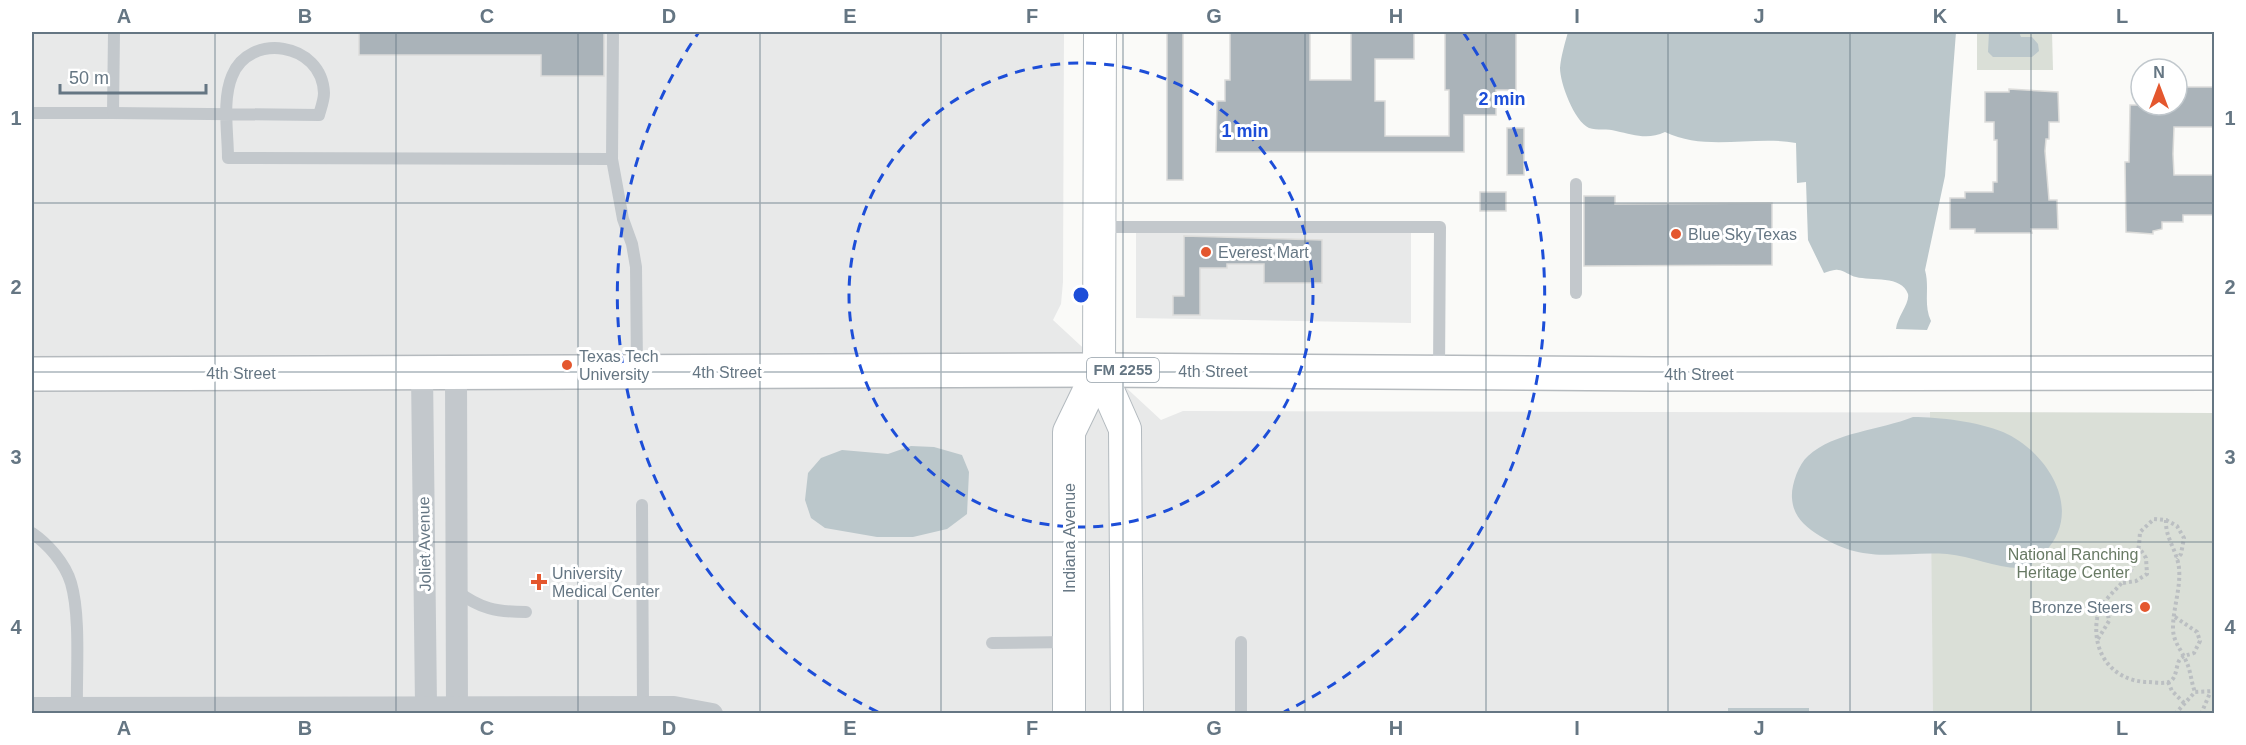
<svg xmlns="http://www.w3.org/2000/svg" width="2246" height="745" viewBox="0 0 2246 745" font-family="Helvetica,sans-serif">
  <rect width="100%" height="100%" fill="#fafaf8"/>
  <g fill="#e8e9e9">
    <path d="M32,32H1064L1063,282L1061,304L1053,320L1161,420L1183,411L2214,413V713H32Z"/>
    <path d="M1136,231H1411V323L1136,318Z"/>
  </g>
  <g fill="#dadfd7">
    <path d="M1977,32H2052L2053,70H1977Z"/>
    <path d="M1930,412L2214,413V713H1933Z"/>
  </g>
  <g fill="#bbc7cb">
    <path d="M1568,32H1956L1945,176L1925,270C1930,288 1923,304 1931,321L1927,330L1896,329C1897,317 1910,303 1908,294C1902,275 1871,281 1856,277C1850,276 1844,270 1838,270C1834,269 1828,272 1824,273L1808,240L1806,182L1797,183L1796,143C1754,135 1706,152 1665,132C1648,140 1634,135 1616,131C1608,128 1597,131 1589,128C1574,121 1560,83 1560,68C1561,56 1565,43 1568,32Z"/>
    <path d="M1989,32H2019L2021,37H2032L2038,44L2039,51L2032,57H1993L1988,52Z"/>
    <path d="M1913,417C1939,417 1979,422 2003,432C2047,451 2085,510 2045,552C2039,558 2029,568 2019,568C1995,568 1971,556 1947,554C1898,551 1866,565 1820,536C1804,526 1793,516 1792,498C1791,486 1798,465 1808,456C1834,432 1881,430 1913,417Z"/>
    <path d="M911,446L934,447L962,455L969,472L967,514L947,529L913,537H877L825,528L811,518L805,500L808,473L821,458L842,450L888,454Z"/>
    <rect x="1728" y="708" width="81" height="5"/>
  </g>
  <g fill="#aab3b9" stroke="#dcdcda" stroke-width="1.5">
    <path d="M359,32H604V76H541V55H359Z"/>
    <rect x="1167" y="32" width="16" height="148"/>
    <path d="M1230,32H1310V80H1351V32H1414V59H1375V101H1385V136H1449V90H1445V32H1516V90H1496V115H1464V152H1216L1217,101H1225V80H1230Z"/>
    <path d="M2177,87H2214V127H2174L2173,154L2174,175H2214V215H2183V222H2162V229L2153,231V234L2126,232L2125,162H2129L2130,105H2177Z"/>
    <path d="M2009,89L2058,92L2059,122H2049V139H2046L2045,151L2049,200H2057L2058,229H2031L2032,233H1975V229H1950V198H1965V192H1993V182H1997V140H1994V122H1985V92H2009Z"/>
    <rect x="1507" y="128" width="17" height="47"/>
    <rect x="1480" y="192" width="26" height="19"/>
    <path d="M1584,196H1615V204L1772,203V265L1584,266Z"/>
    <path d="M1184,236L1322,240V283H1264V264H1227V268H1200V315H1173V296H1184Z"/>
  </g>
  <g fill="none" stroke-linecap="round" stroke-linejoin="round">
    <g stroke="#b3babf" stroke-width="34">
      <g id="secondary">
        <path d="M1100,32L1099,370L1125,429L1127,714"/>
        <path d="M1069,714V432L1099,370"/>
      </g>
    </g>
    <g stroke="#b5babe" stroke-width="36">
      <path id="primary" d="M32,374L1099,370L1654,374L2214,373"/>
    </g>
    <g stroke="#bbbfc2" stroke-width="4" stroke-dasharray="3 3" stroke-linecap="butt">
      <path d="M2166,520L2177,526L2184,538L2181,554L2177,559"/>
      <path d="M2123,583L2136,581L2147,574L2146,558L2140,549"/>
      <path d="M2175,617L2197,632L2200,641L2194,653C2189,655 2185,655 2181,658C2175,664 2178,678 2169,682C2162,684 2153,682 2146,682C2112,680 2092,653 2097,619C2099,601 2119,589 2128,575C2138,560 2139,548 2140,532L2154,519L2166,520C2165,538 2177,550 2179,568C2181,588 2173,608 2173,628C2173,642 2181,649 2186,661C2191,671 2191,682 2195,692"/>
      <path d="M2098,639L2109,621L2106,602"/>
      <path d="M2168,682L2172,691L2184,703"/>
      <path d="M2175,714L2195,692L2214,691"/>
      <path d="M2201,714L2210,693"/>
    </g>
    <g stroke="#c3c8cc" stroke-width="12">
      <path d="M613,32L612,159L623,219L632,244L636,267L637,369"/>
      <path d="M32,113H113L114,32"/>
      <path d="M113,113L319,115C321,108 324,100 324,93C322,42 249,32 232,76C222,100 228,133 228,158L612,159"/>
      <path d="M1576,184V293"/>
      <path d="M1099,227H1440L1439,370"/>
      <path d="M642,505L643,707"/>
      <path d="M32,533C48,544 65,563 71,583C81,617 76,675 77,712"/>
      <path d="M457,591C480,609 497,612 526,612"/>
      <path d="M1241,642V714"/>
      <path d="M992,643L1068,642"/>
    </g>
    <g stroke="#c3c8cc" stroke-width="22">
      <path d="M422,373L426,706L433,714"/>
      <path d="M456,373L457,714"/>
      <path d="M32,708L674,707L712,714"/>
    </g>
    <use href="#secondary" stroke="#fff" stroke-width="32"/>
    <use href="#primary" stroke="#fff" stroke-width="33"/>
  </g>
  <path fill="none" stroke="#657683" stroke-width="1.5" stroke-opacity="0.55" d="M215,32V714M396,32V714M578,32V714M760,32V714M941,32V714M1123,32V714M1305,32V714M1486,32V714M1668,32V714M1850,32V714M2031,32V714M32,203H2214M32,372H2214M32,542H2214"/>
  <g fill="none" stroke="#1d4ed8" stroke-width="3" stroke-dasharray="10 8">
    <circle cx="1081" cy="295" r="232"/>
    <path d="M878 712A464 464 0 0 1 699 32M1463 32A464 464 0 0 1 1284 712"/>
  </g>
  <g fill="#e4572e" stroke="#fff" stroke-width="2">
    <circle cx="1676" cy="234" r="6"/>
    <circle cx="1206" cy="252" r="6"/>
    <circle cx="567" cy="365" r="6"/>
    <path d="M536 573h6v6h6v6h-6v6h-6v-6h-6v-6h6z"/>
    <circle cx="2145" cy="607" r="6"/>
  </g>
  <g text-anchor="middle" stroke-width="6" stroke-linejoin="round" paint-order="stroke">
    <rect fill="#fff" stroke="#939fa8" stroke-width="1.5" x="1087" y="358" width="72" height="24" rx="4.5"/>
    <g font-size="15" font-weight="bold" fill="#657683">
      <text x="1123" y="375">FM 2255</text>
    </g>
    <g font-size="16" fill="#657683" stroke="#fff" text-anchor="start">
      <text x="1688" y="240">Blue Sky Texas</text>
      <text x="1218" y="258">Everest Mart</text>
      <text x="579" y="362">Texas Tech<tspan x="579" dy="18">University</tspan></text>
      <text x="552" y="579">University<tspan x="552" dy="18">Medical Center</tspan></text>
      <text x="2133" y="613" text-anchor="end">Bronze Steers</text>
    </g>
    <g font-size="16" fill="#657683" stroke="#fff">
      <text x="1213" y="377">4th Street</text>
      <text x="727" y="378">4th Street</text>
      <text x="241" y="379">4th Street</text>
      <text x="1699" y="380">4th Street</text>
      <text transform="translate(1069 538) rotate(-90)" y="6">Indiana Avenue</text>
      <text transform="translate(424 544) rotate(-91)" y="6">Joliet Avenue</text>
    </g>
    <g font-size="16" fill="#687a64" stroke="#fff">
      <text x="2073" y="560">National Ranching<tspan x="2073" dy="18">Heritage Center</tspan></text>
    </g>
  </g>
  <circle cx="1081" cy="295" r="9" fill="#1d4ed8" stroke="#fff" stroke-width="3"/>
  <g font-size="18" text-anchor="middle" font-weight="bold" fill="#1d4ed8" stroke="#fff" stroke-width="6" stroke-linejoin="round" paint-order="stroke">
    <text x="1502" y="105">2 min</text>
    <text x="1245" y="137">1 min</text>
  </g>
  <rect width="2246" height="745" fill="none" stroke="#ffffff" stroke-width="66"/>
  <g transform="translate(2159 87)"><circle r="28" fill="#ffffff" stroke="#c1c8cd" stroke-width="1.5"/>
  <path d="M0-4.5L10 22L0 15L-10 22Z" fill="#e4572e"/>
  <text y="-9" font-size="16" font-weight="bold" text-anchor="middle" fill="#657683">N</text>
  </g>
  <path d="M60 84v9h146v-9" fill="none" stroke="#657683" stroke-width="3"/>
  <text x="69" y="84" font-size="18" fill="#657683" stroke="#ffffff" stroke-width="4.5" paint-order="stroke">50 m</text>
  <rect x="33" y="33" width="2180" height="679" fill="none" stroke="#657683" stroke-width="2"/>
  <g font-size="20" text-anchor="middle" font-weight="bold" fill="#657683">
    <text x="124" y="23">A</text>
    <text x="305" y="23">B</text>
    <text x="487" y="23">C</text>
    <text x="669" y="23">D</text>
    <text x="850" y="23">E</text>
    <text x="1032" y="23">F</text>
    <text x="1214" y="23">G</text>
    <text x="1396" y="23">H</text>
    <text x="1577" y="23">I</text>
    <text x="1759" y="23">J</text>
    <text x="1940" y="23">K</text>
    <text x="2122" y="23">L</text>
    <text x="16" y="125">1</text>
    <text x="2230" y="125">1</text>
    <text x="16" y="294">2</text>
    <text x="2230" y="294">2</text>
    <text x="16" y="464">3</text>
    <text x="2230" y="464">3</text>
    <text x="16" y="634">4</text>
    <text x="2230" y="634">4</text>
    <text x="124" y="735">A</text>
    <text x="305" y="735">B</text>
    <text x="487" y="735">C</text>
    <text x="669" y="735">D</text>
    <text x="850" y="735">E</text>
    <text x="1032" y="735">F</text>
    <text x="1214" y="735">G</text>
    <text x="1396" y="735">H</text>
    <text x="1577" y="735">I</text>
    <text x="1759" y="735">J</text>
    <text x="1940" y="735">K</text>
    <text x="2122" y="735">L</text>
  </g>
</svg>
